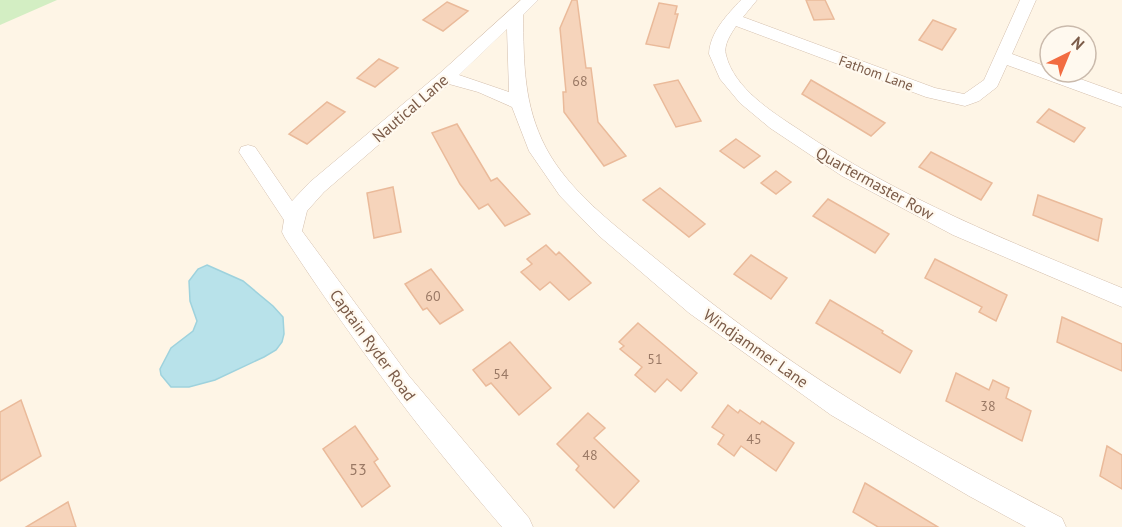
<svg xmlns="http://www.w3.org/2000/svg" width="1122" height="527" viewBox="0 0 1122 527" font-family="'PT Sans',sans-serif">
  <rect width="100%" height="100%" fill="#fef5e6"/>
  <path fill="#d3eec3" d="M0,0H57L0,25Z"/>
  <path fill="#b8e2ea" stroke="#9ed2dd" stroke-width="1.5" d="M207,265L243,281L273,306L283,317L284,334L282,342L276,350L264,357L215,380L189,387H171L161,375L160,369L171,348L193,331L197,321L190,301L189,281L198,269Z"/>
  <g fill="#f6d4bb" stroke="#eaba9a" stroke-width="1.5">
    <path d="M572,0H577L586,68H591L598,122L626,156L604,166L564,112L563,92H566L560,28Z"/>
    <path d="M806,0H825L834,19L814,20Z"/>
    <path d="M447,2L468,11L443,31L423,20Z"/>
    <path d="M659,3L677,6L675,14H678L669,48L646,44Z"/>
    <path d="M933,20L956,29L942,50L919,40Z"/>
    <path d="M379,59L398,68L375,87L357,78Z"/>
    <path d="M678,80L701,121L676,127L654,85Z"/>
    <path d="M811,80L885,123L871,136L802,94Z"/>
    <path d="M327,102L345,112L307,144L289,134Z"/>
    <path d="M1049,109L1085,128L1074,142L1037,122Z"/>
    <path d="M457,124L491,181L497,178L530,214L505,226L488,204L479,209L460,184L432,133Z"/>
    <path d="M736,139L760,156L744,168L720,151Z"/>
    <path d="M931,152L992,183L981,200L919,167Z"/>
    <path d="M776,171L791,182L776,194L761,183Z"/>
    <path d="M393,187L401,232L374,238L367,193Z"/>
    <path d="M660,188L705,224L689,237L643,200Z"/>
    <path d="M1038,195L1102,219L1098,241L1033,215Z"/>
    <path d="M828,199L889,234L875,253L813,216Z"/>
    <path d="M546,245L556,255L559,252L591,283L569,300L550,282L540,290L521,272L532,264L527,259Z"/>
    <path d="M751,255L787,278L771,299L734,274Z"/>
    <path d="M935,259L1007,295L996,321L979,312L982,307L925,278Z"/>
    <path d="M431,269L463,310L440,324L427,308L423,310L405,284Z"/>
    <path d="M830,300L883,331L882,333L912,351L900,373L816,323Z"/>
    <path d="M1062,317L1122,344V371L1057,342Z"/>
    <path d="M638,323L697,373L681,391L667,379L655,392L635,375L642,367L620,349L624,346L619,342Z"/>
    <path d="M510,342L551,388L519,415L491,383L486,386L473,370Z"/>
    <path d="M956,373L989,390L993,380L1009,388L1006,398L1031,411L1022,441L946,401Z"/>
    <path d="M21,400L41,456L0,481V412Z"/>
    <path d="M728,405L738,413L740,410L760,424L762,421L794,443L776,471L741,446L734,456L718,444L724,435L712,427Z"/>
    <path d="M588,413L605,428L594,438L639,481L614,508L576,470L579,466L557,444Z"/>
    <path d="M355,426L378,459L374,462L390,486L362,507L323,449Z"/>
    <path d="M1107,446L1122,455V489L1100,476Z"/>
    <path d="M865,483L938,527H878L853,512Z"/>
    <path d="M68,502L76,527H26Z"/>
  </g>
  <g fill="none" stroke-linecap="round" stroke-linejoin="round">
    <g stroke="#d4bfad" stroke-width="1">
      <g id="minor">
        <path d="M521,0H538L523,15C524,63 523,104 546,148C569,191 613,224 650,254C713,306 779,355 848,398C917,442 990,480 1062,518L1066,527H1026L969,496L831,415L689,313L598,235L560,196L529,151L512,107L478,92L449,84L324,192L307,211L302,231L409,376L529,518L533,527H502C423,436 351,339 285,238L282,232L284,220L239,152L241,147L248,145L255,147L292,201L310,182L440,73ZM507,29L509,92L459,75Z"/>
        <path d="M741,0H757L743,17L935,88L964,94L984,80L1020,0H1036L1012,54L1050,68V72H1061L1122,94V107L1007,65L997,87L979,101L965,106L926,97L736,26C731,34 723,45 726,55C734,88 772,112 798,129C899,198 1010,242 1122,288V307L953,235L842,176L770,128L740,103L720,79L709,54C710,32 727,15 741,0Z"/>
      </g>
    </g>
    <use href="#minor" fill="#fff" fill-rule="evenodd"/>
  </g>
  <g text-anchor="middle" stroke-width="4.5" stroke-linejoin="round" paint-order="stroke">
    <g font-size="14" fill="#7b5b48" stroke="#fff9ef">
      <text transform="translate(876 73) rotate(20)" y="5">Fathom Lane</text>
    </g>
    <g font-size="14" fill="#9a7965">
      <text x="580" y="86">68</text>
      <text x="433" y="301">60</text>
      <text x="655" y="364">51</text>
      <text x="501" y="379">54</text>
      <text x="988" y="411">38</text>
      <text x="754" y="444">45</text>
      <text x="590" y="460">48</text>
    </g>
    <g font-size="16" fill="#7b5b48" stroke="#fff9ef">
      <text transform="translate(410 108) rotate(-41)" y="6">Nautical Lane</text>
      <text transform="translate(875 183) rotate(29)" y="6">Quartermaster Row</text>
      <text transform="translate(373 345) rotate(54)" y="6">Captain Ryder Road</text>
      <text transform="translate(756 348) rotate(35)" y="6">Windjammer Lane</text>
    </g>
    <g font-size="16" fill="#9a7965">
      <text x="358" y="475">53</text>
    </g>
  </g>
  <g transform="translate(1068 54) rotate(43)"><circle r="28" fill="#fff9ef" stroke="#cabaac" stroke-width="1.5"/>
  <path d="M0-4.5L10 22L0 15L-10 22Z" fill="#f26c41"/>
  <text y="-9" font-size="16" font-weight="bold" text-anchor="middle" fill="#7b5b48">N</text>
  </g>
</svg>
